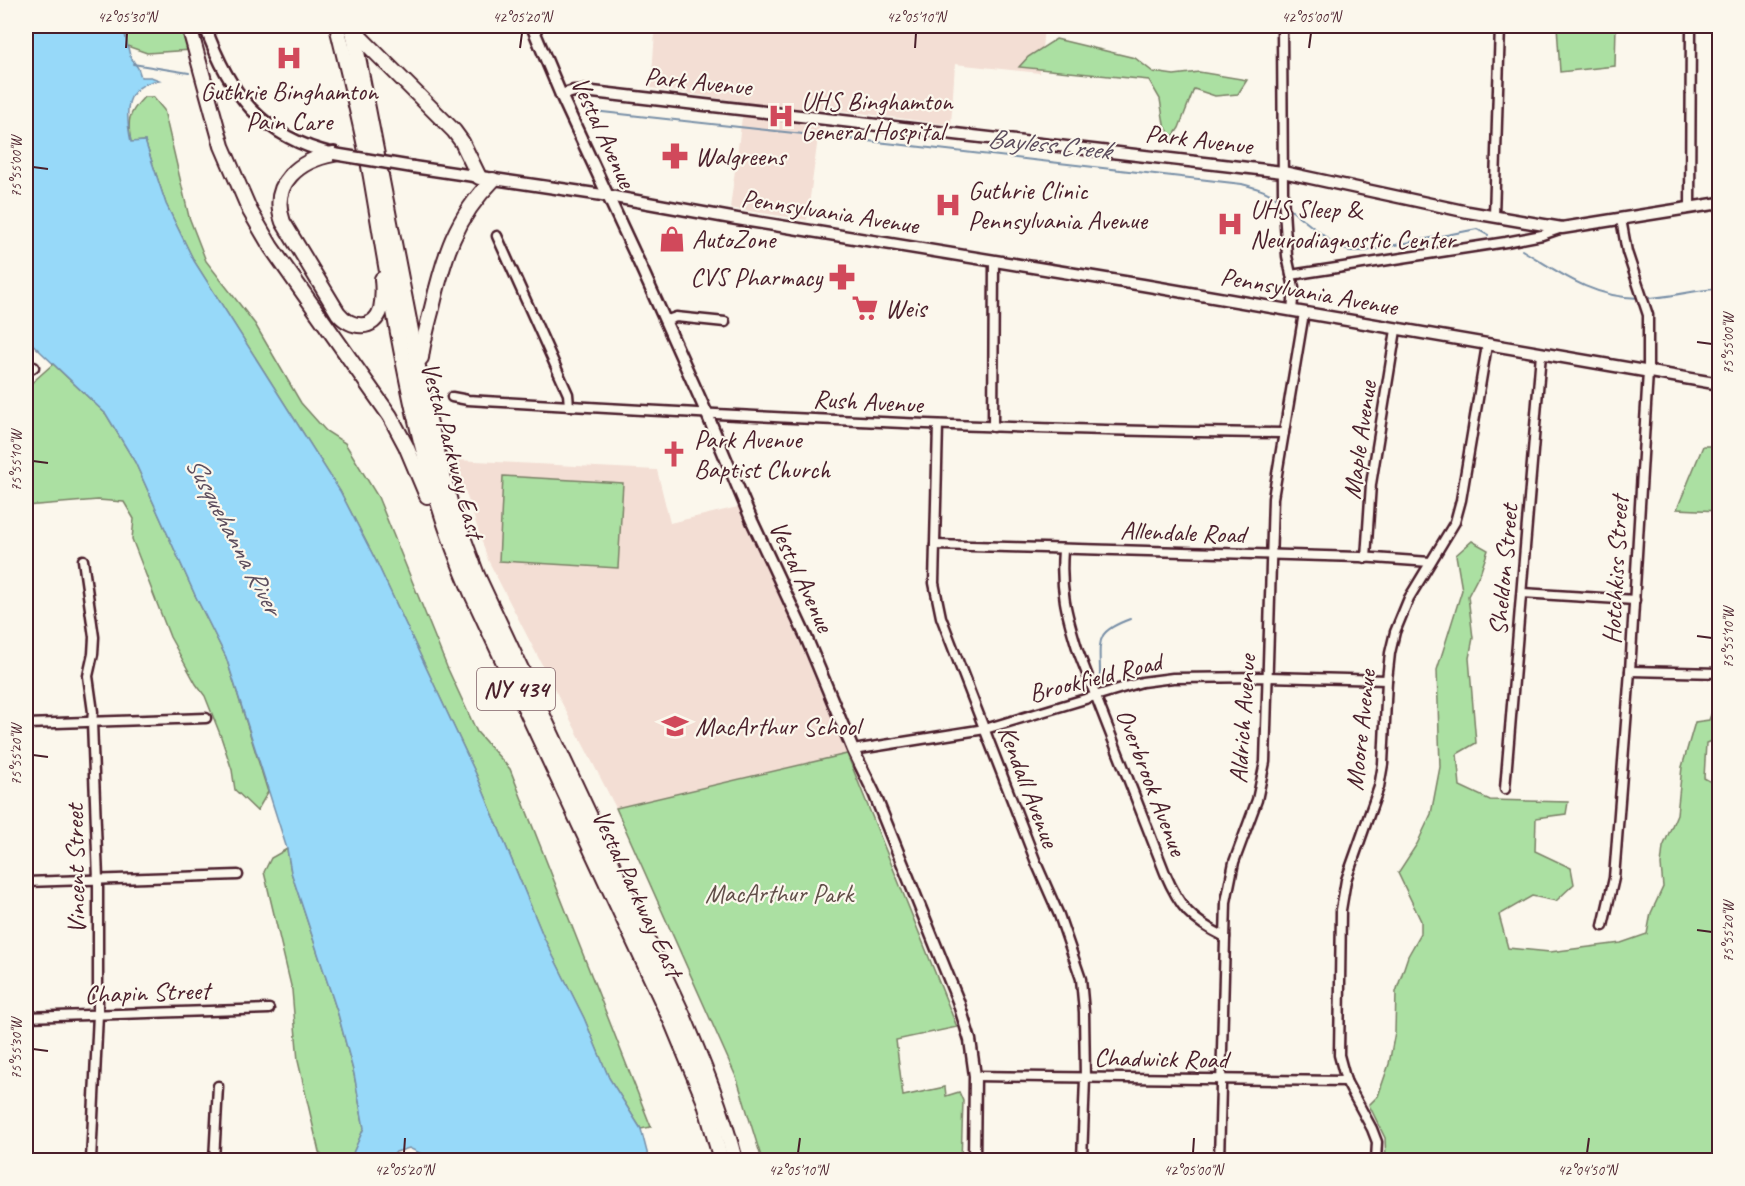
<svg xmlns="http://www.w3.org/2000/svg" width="1745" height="1186" viewBox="0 0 1745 1186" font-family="Caveat,sans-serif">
  <rect width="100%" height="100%" fill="#fbf7ec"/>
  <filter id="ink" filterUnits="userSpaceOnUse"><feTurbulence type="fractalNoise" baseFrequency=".0167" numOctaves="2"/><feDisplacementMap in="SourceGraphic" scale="12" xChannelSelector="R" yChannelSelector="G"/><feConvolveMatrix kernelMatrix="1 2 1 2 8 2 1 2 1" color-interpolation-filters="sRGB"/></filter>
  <g filter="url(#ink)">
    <g fill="#f3ded4">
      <path d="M642,26H1044L1040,73L955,64L951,125L822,108L807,220L730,208L744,102L651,88L655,32L641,31Z"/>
      <path d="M455,460L657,470L670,523L742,506L847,754L616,808L488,560Z"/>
    </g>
    <g fill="#abe0a2" stroke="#7a8066" stroke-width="1.5">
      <path d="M123,26H185L191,50L147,53L127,46Z"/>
      <path d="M1557,26H1616L1615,66L1560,72Z"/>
      <path d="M1056,39L1135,58L1153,72L1174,75L1199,72L1247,80L1238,94L1215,96L1194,89L1179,128L1172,138L1164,124L1160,99L1149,80L1019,67L1028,57Z"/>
      <path d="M144,97H153L164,110L189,217L206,261L255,324L301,403L326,431L345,443L378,497L447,667L477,732L510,769L651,1127L641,1129L609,1078L584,1018L544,938L477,776L377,563L340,491L194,261L166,204L145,141L131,142C127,120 128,114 144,97Z"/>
      <path d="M53,364L106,414L135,462L195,595L226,657L268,792L257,811L235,790L232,770L220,734L205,696L196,684L170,637L132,539L134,519L124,502L98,500L26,506V388Z"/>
      <path d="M1703,446H1719V511L1677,509Z"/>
      <path d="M503,476L623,483L618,568L499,561Z"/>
      <path d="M1472,541L1488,550L1481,571L1468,596L1473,638L1469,658L1476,743L1457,754L1460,786L1490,800L1568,802L1566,814L1536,818L1535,851L1571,868L1574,884L1556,901L1532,896L1499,915L1508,948L1550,952L1621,943L1647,934L1651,913L1663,887L1661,865L1663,847L1677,814L1682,767L1695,722L1709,720L1719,694V738L1706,743L1704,778L1720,787L1719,1160H1386L1385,1138L1369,1105L1378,1096L1389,1064L1395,1032L1396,992L1408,956L1421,933V921L1398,873L1417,844L1431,814L1440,767L1437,670L1462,590L1456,555Z"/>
      <path d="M847,754L957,1027L896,1040L903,1096L945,1087L946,1096L959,1092L963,1101L961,1160H762L737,1079L616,808Z"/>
      <path d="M287,849L291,872L338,1014L354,1074L364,1128L350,1160H325L319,1152L298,1061L292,990L264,872L271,858Z"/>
    </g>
    <path fill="#97d9f9" stroke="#788fa7" stroke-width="1.5" d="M26,26H123L130,56L138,68L141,77H151L159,80C123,86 125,112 131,142L145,141L166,204L194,261L340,491L377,563L477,776L544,938L584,1018L609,1078L641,1129L649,1160H424L422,1154L409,1148L396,1152L389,1160H350L364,1128L354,1074L338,1014L291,872L287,849L226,657L195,595L135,462L106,414L26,338Z"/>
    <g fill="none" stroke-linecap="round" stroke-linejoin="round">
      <g stroke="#788fa7" stroke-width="2">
        <path d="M133,64L189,73"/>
        <path d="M584,110L895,144L1242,184C1256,188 1269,191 1280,201"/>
        <path d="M1287,207L1338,247L1350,251H1365L1477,229L1488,235"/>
        <path d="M1522,250C1560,273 1593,298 1640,298"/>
        <path d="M1645,298C1671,298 1694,289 1720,289"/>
        <path d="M1100,675C1100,640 1094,632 1130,619"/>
      </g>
      <g stroke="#4a1f2b" stroke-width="13">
        <g id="minor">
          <path d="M1282,26L1283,194L1287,256L1294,288L1292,311"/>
          <path d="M1690,208L1691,26"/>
          <path d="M1494,216L1500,26"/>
          <path d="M497,236L568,394L569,406"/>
          <path d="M1291,275L1506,242L1542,235L1562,228"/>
          <path d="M665,321L676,317L725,322"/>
          <path d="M26,372L34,367"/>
          <path d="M452,397L468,400C740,416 1011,431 1284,433"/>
          <path d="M938,425L934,583L941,617L1037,865L1059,915L1081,979L1084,1012L1085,1078L1082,1160"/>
          <path d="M993,427L994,261"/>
          <path d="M935,545L1360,557L1430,562"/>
          <path d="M1063,550C1060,590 1066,613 1078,651L1165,873C1180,908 1191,920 1225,937"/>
          <path d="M1366,558L1371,484L1396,330"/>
          <path d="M83,560L94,637L93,654L88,676L93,712L92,722L98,879V1014L91,1160"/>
          <path d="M1522,593L1635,600"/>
          <path d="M1630,671L1720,673"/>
          <path d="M26,724L206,718"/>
          <path d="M853,750L985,729L1142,682L1173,678L1268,677L1387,680"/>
          <path d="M1505,789L1541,354"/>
          <path d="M26,882L238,875"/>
          <path d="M1603,926L1614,878L1630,671L1648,372V315L1627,252L1621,219"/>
          <path d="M26,1017L269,1009"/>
          <path d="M975,1076L1346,1081"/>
          <path d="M214,1160L218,1086"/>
          <path d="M1219,1160L1226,902L1234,862L1257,800L1265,762L1273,498L1304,313"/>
          <path d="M1376,1160L1377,1142L1372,1129L1346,1081L1339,1055L1341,910L1346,880L1379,787L1383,764L1387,680L1390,653L1395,632L1409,598L1455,522L1461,500L1487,345"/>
        </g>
      </g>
      <g stroke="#4a1f2b" stroke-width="15">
        <g id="tertiary">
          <path d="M205,26C229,93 261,137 334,154"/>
          <path d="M532,26L561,95L641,267L707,414L752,521L806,637L853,750L874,793L958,1001L970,1040L975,1076L974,1160"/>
          <path d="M561,95L574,91H584L1283,172L1468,212L1562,228L1720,203"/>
          <path d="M413,167L609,196L737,219L1143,285L1720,384"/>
        </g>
      </g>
      <g stroke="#4a1f2b" stroke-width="18">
        <g id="primary">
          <path d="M189,26L222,146L250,211L271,247L390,416L406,446L427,496"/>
          <path d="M337,26C349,76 362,126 371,177C395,316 414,461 471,592L673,1025L704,1100L721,1160"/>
          <path d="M352,26L426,408L450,502L477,575L682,1013C702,1061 722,1109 735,1160"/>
          <path d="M355,28L361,38L454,131L462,142L479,177"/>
          <path d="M334,154C300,160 269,183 283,222L338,313C351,329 374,331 381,309C383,299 383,289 382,279"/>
          <path d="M421,358C423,341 428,324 432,308C444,257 455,218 493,180"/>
        </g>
      </g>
      <use href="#minor" stroke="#fbf7ec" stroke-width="8"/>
      <use href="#tertiary" stroke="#fbf7ec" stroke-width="10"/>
      <use href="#primary" stroke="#fbf7ec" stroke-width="14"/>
      <g stroke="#4a1f2b" stroke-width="15" stroke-linecap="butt">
        <path id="tertiary-bridge" d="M334,154L413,167"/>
      </g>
      <use href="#tertiary-bridge" stroke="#fbf7ec" stroke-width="10"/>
    </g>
  </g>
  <path fill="none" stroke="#4a1f2b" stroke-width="2" d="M126,48L127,33M520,48L522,33M915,48L916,33M1309,48L1311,33M33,167L48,169M1697,342L1712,344M33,461L48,463M1697,636L1712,638M33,755L48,757M1697,930L1712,932M33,1049L48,1051M404,1153L405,1138M798,1153L800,1138M1193,1153L1194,1138M1587,1153L1589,1138"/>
  <defs>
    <g id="hospital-bare" transform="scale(2.07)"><path d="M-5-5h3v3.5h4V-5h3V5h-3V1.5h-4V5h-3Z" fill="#d1495b" stroke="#fbf7ec" stroke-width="2.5" paint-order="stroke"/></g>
    <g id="pharmacy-bare" transform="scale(2.07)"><path d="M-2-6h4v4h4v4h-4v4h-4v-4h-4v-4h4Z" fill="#d1495b" stroke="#fbf7ec" stroke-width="2.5" paint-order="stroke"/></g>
    <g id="shop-bare" transform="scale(2.07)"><path d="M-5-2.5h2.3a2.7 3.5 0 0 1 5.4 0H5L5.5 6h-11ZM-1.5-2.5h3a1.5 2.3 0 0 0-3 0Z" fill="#d1495b" stroke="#fbf7ec" stroke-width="2.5" paint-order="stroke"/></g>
    <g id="supermarket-bare" transform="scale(2.07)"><path d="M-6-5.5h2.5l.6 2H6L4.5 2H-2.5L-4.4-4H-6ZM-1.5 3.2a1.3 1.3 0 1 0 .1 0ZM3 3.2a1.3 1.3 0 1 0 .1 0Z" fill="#d1495b" stroke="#fbf7ec" stroke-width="2.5" paint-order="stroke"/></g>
    <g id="church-bare" transform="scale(2.07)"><path d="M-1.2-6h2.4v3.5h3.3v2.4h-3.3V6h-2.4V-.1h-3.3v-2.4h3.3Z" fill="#d1495b" stroke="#fbf7ec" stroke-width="2.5" paint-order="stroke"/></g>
    <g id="school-bare" transform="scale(2.07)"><path d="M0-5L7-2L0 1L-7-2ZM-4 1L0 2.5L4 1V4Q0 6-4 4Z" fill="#d1495b" stroke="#fbf7ec" stroke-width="2.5" paint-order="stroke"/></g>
  </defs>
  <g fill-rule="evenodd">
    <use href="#hospital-bare" x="289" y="58"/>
    <use href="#hospital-bare" x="781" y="116"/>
    <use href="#pharmacy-bare" x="675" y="156"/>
    <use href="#hospital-bare" x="948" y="205"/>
    <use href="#hospital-bare" x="1230" y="224"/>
    <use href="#shop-bare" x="672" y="239"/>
    <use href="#pharmacy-bare" x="842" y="277"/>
    <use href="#supermarket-bare" x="865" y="308"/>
    <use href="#church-bare" x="674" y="454"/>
    <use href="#school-bare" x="675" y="726"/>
  </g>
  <g text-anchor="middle" stroke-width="4.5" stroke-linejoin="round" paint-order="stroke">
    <rect fill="#fbf7ec" stroke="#7f6065" stroke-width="1.5" x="477" y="668" width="78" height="42" rx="4.5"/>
    <g font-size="24" font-weight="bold" fill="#4a1f2b">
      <text x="516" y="697">NY 434</text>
    </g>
    <g font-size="26" fill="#4a1f2b" stroke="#fbf7ec">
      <text transform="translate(698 81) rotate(6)" y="9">Park Avenue</text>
      <text transform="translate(604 132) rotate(65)" y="9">Vestal Avenue</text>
      <text transform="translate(1199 139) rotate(7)" y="9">Park Avenue</text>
      <text transform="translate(830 211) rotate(9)" y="9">Pennsylvania Avenue</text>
      <text transform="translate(1309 291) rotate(10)" y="9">Pennsylvania Avenue</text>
      <text transform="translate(868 401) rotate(3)" y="9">Rush Avenue</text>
      <text transform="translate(1359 440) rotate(-82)" y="9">Maple Avenue</text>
      <text transform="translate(453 450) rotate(75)" y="9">Vestal Parkway East</text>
      <text transform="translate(1183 532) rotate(2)" y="9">Allendale Road</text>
      <text transform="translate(1503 570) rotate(-85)" y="9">Sheldon Street</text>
      <text transform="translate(1615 570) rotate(-87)" y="9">Hotchkiss Street</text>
      <text transform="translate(802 576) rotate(65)" y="9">Vestal Avenue</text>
      <text transform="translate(1095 677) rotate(-14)" y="9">Brookfield Road</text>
      <text transform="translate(1242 719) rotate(-86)" y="9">Aldrich Avenue</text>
      <text transform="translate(1360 730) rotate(-84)" y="9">Moore Avenue</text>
      <text transform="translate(1152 782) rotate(69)" y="9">Overbrook Avenue</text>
      <text transform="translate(1029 786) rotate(69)" y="9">Kendall Avenue</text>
      <text transform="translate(75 869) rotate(-91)" y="9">Vincent Street</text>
      <text transform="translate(638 893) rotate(65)" y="9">Vestal Parkway East</text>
      <text transform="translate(147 992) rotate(-2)" y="9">Chapin Street</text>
      <text transform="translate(1161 1058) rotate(1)" y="9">Chadwick Road</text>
    </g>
    <g font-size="26" fill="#4a1f2b" stroke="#fbf7ec" text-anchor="start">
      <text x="289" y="100" text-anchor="middle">Guthrie Binghamton<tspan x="289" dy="30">Pain Care</tspan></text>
      <text x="801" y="110">UHS Binghamton<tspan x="801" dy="30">General Hospital</tspan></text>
      <text x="695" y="165">Walgreens</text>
      <text x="968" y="199">Guthrie Clinic<tspan x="968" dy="30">Pennsylvania Avenue</tspan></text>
      <text x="1250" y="218">UHS Sleep &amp;<tspan x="1250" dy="30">Neurodiagnostic Center</tspan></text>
      <text x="692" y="248">AutoZone</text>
      <text x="822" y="286" text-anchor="end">CVS Pharmacy</text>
      <text x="885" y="317">Weis</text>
      <text x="694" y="448">Park Avenue<tspan x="694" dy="30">Baptist Church</tspan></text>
      <text x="695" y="735">MacArthur School</text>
    </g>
    <g font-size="26" fill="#624f49" stroke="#fbf7ec">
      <text x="779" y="902">MacArthur Park</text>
    </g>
    <g font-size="27" font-style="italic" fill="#5d4e5e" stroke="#fbf7ec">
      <text transform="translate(1049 144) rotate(6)" y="9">Bayless Creek</text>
      <text transform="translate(234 535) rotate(62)" y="9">Susquehanna River</text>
    </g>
  </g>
  <rect width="1745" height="1186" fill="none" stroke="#fbf7ec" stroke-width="66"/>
  <rect x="33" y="33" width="1679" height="1120" fill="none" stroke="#4a1f2b" stroke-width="2"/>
  <g font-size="15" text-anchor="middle" fill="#4a1f2b">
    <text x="127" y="22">42°05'30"N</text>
    <text x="522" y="22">42°05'20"N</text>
    <text x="916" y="22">42°05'10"N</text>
    <text x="1311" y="22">42°05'00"N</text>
    <text transform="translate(16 167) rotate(-90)" y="5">75°55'00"W</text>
    <text transform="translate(1728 344) rotate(-90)" y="5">75°55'00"W</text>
    <text transform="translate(16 461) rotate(-90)" y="5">75°55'10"W</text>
    <text transform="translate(1728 638) rotate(-90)" y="5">75°55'10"W</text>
    <text transform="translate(16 755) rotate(-90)" y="5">75°55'20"W</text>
    <text transform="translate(1728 932) rotate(-90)" y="5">75°55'20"W</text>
    <text transform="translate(16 1049) rotate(-90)" y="5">75°55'30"W</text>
    <text x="404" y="1175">42°05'20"N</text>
    <text x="798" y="1175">42°05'10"N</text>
    <text x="1193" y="1175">42°05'00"N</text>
    <text x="1587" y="1175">42°04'50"N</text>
  </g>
</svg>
